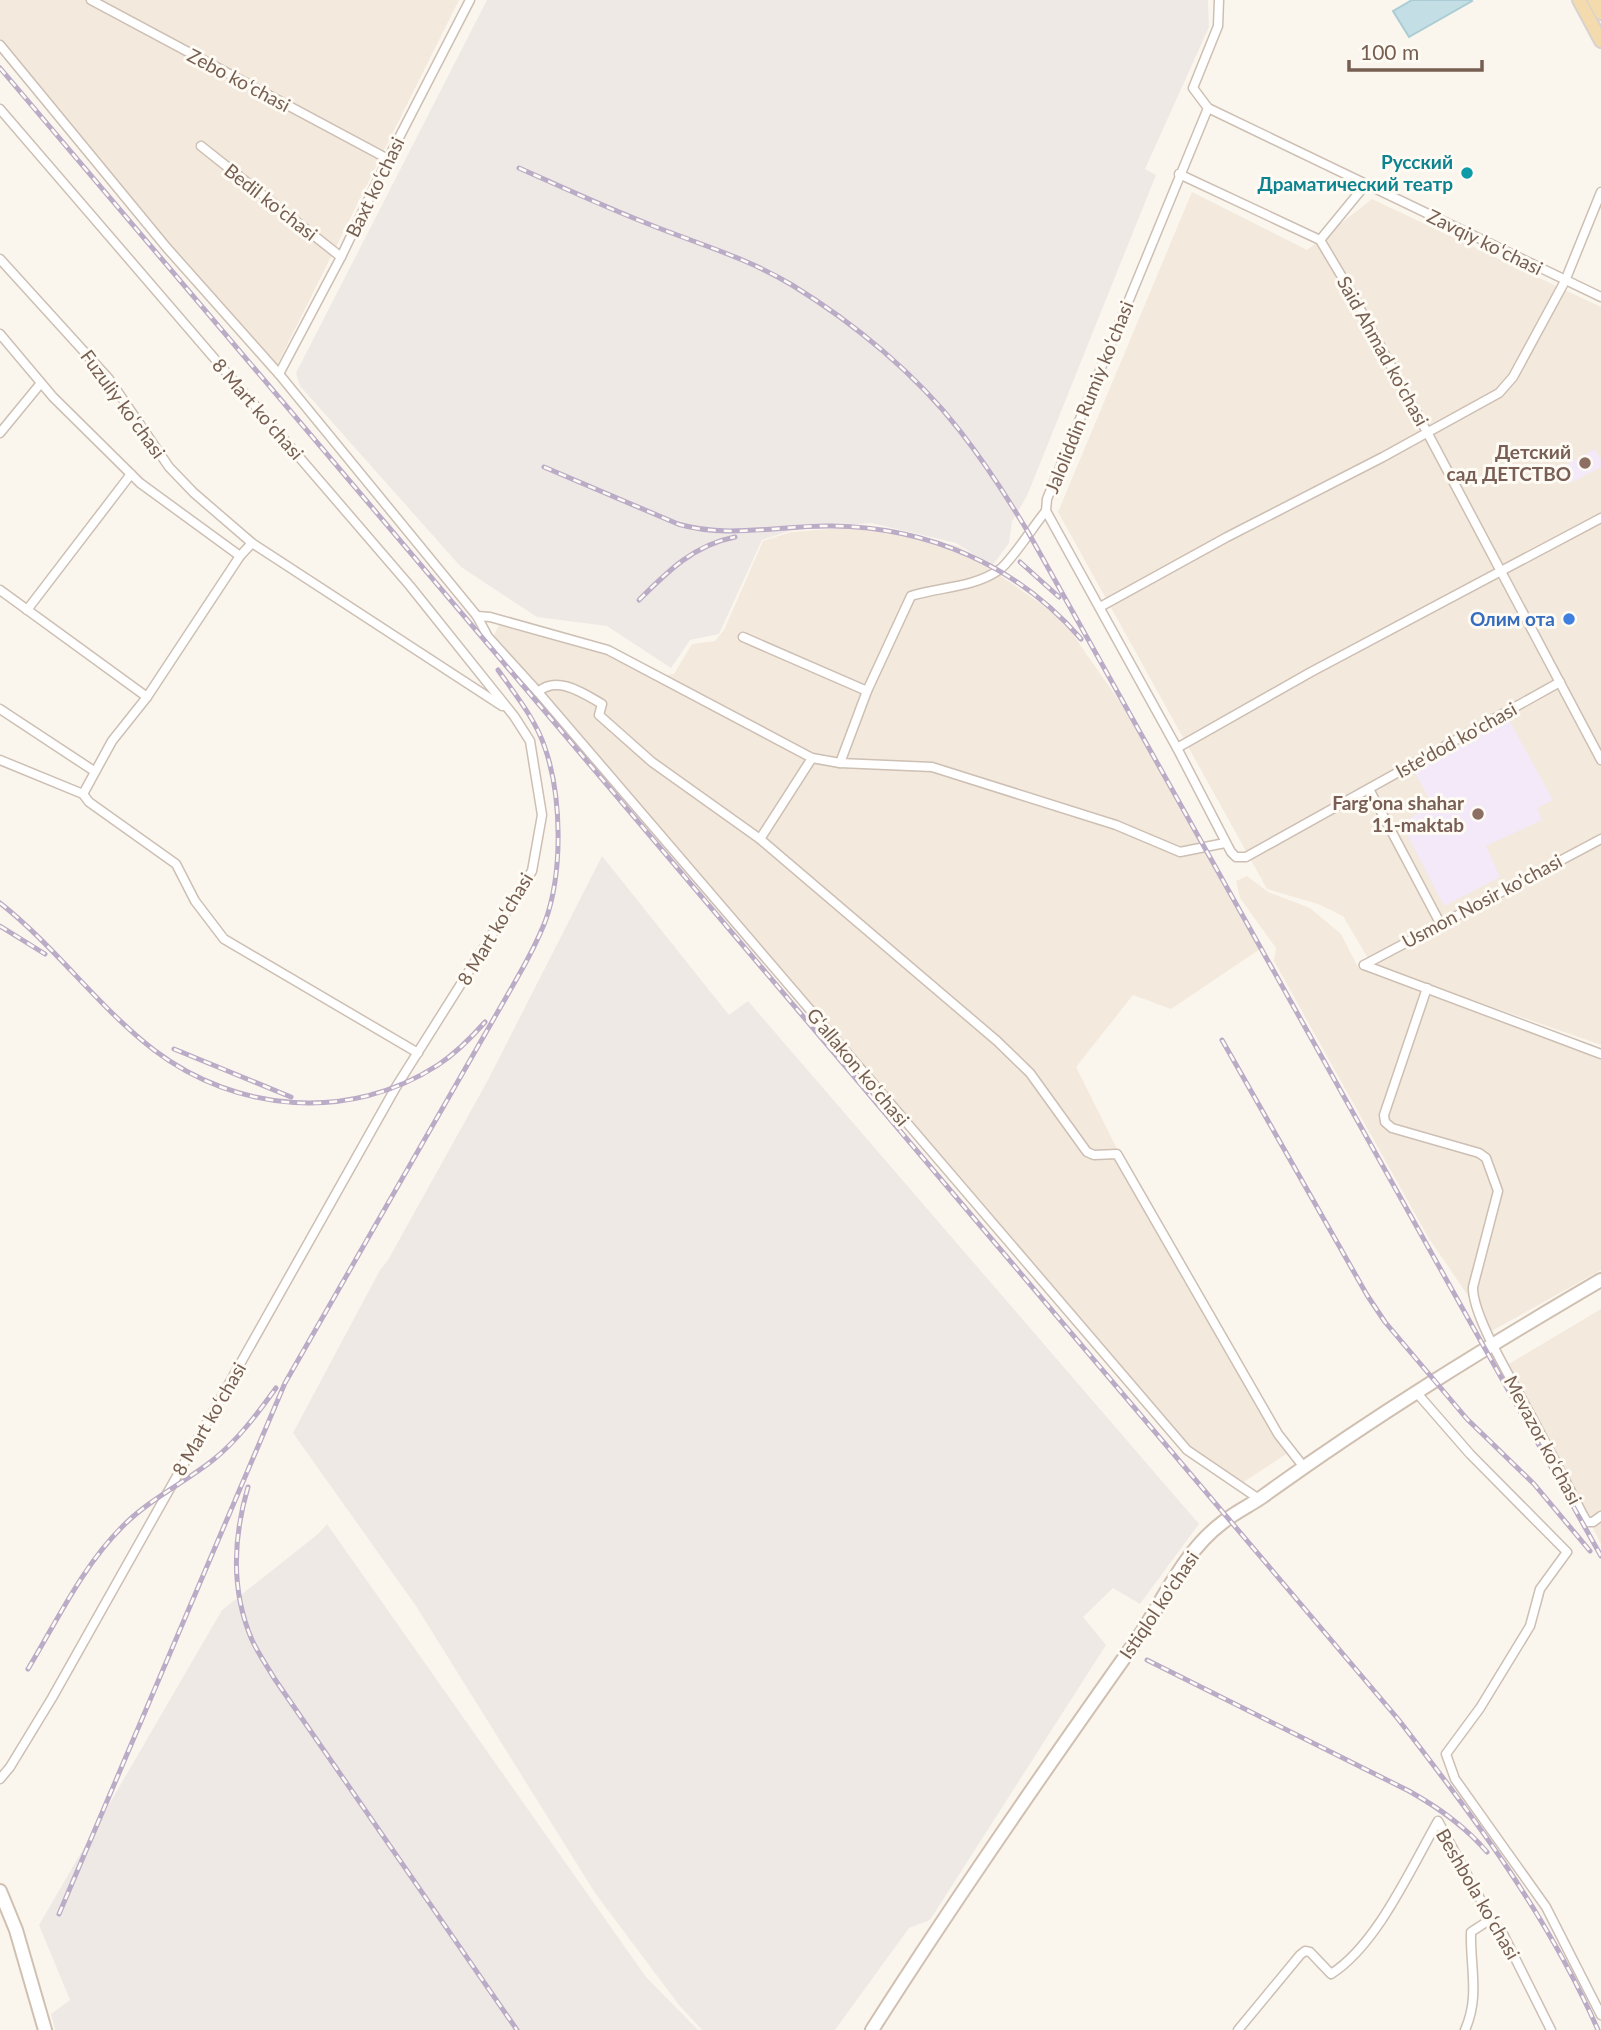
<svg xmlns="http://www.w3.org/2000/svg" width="1601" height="2030" viewBox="0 0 1601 2030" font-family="Lato,sans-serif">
  <rect width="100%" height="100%" fill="#fbf6ed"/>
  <g fill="#f3e9dc">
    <path d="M0,0H459L279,361L270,373L0,51Z"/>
    <path d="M1192,192L1307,250L1372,199L1601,307V1045L1372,965L1343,916L1318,904L1267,889L1058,512Z"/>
    <path d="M870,526L960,547L1062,619L1127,712L1260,949L1171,1009L1133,995L1076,1067L1183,1280L1289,1452L1244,1482L1189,1450L493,637L504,615L606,647L666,675L674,674L692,644L715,641L724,630L763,541L791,532Z"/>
    <path d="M1247,876L1268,892L1310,908L1341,934L1358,967L1601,1060V1270L1492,1331L1428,1237L1274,961L1276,948L1240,898L1236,881Z"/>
    <path d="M1601,1309V1544L1509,1364Z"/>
  </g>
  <g fill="#eee9e5">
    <path d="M487,0H1208L1209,27L1145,169L1156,175L1027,496L1012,521L1009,543L992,566L956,543L871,523L792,530L762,540L719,634L690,640L671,668L607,626L537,617L461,567L300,386L296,373Z"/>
    <path d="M602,856L729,1015L748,1001L1199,1524L1140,1604L1113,1588L1083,1617L1106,1645L930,1920L909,1928L835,2030H702L679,2005L595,1893L416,1606L293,1433L380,1270L388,1260L488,1080Z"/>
    <path d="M327,1524L646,1977L698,2030H55L51,2014L70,2000L39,1925L222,1610L318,1534Z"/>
  </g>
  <g fill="#f3e9f8">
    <path d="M1595,449L1601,460V467L1571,483L1562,467Z"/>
    <path d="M1508,718L1553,800L1537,808L1542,820L1486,846L1500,877L1444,906L1401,823L1433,805L1413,770Z"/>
  </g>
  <path fill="#c3dee4" stroke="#aacdd5" stroke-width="2" d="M1412,0H1471L1472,1L1409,37L1393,11Z"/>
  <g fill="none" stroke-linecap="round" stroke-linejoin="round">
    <g stroke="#cdbfb3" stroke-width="11">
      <g id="minor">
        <path d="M91,0L388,159"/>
        <path d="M1219,0L1218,26L1193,88L1208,108L1601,297"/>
        <path d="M0,45L167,248L279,374L477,616L488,637L538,692L1187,1450L1259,1499"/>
        <path d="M1208,108L1047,499L1046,511L1177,748L1231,852L1236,857H1246L1560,682"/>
        <path d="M0,109L410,586L514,716L530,741L542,815L532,871L396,1087L52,1698L10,1767L0,1779"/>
        <path d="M201,146L341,257"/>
        <path d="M1179,174L1320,240L1348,287L1427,432L1601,760"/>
        <path d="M1320,240L1366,184"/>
        <path d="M0,259L109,379L169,467L194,493L252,543L502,706"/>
        <path d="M0,334L53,397L140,483L240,556"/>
        <path d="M279,374L341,257L388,159L470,0"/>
        <path d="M0,433L41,383"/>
        <path d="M0,590L147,697"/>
        <path d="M1100,607L1227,537L1383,457L1499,393L1513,377L1565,281L1601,192"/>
        <path d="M27,610L131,474"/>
        <path d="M477,616L490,617L608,650L812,758L840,763L932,767L1116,825L1180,852L1225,843"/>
        <path d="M743,637L867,691"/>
        <path d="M538,692C557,675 583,693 602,704L599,715L652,762L760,839L997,1041L1030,1073L1087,1152L1094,1155L1117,1154L1278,1434L1303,1466"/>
        <path d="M0,709L94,771"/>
        <path d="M1177,748L1311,672L1601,518"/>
        <path d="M0,760L83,794L89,802L176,864L195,901L224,939L418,1053"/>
        <path d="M840,763L867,691L911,596C939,587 973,588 999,570C1011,562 1034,525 1046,511"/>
        <path d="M1369,789L1440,923"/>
        <path d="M83,794L112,741L147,697L240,556L252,543"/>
        <path d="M760,839L812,758"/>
        <path d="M1364,965L1601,839"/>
        <path d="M1364,965L1601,1054"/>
        <path d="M1427,988L1384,1115L1385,1122L1392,1128L1479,1153L1486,1158L1498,1191L1473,1287C1472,1315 1511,1378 1525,1405C1545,1441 1564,1478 1583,1515L1587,1522H1593L1601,1516"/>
        <path d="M1416,1392L1470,1454L1567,1552L1540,1589L1530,1626L1480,1708L1446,1754L1455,1779L1546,1907L1601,2015"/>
        <path d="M1238,2030L1300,1955L1305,1951L1310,1952L1331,1974C1377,1945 1411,1868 1438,1821L1491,1919L1503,1934L1551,2030"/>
        <path d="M1465,2030C1480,1996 1470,1968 1471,1932L1491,1919"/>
      </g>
    </g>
    <g stroke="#d0c0b1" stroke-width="16">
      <g id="secondary">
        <path d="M0,1891L16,1930L45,2030"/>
        <path d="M872,2030C955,1899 1044,1771 1134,1644C1162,1604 1182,1553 1222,1523C1234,1513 1249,1506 1262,1497C1371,1418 1485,1348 1601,1280"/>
      </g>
    </g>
    <g stroke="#d9d2ce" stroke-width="16">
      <g id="primary">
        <path d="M1579,0L1601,41"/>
        <path d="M1594,0L1601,13"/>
      </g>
    </g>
    <use href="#minor" stroke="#fff" stroke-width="8"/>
    <use href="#secondary" stroke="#fff" stroke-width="12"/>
    <use href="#primary" stroke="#f3dbad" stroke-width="12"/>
    <g stroke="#baabc6" stroke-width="5">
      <g id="rail">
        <path d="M0,68L1398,1719C1474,1817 1548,1916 1598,2030"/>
        <path d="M519,168C564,188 609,209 656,227C702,245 749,259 792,285C854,323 916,374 960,431C985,463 1007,497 1028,532L1601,1556"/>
        <path d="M544,467L678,524C728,539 781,525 832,526C929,527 1018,566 1081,639"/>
        <path d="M1020,562L1059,597"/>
        <path d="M639,600C668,571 694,545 735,537"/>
        <path d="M0,903C56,947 98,1007 154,1050C237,1113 350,1122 438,1065C456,1053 471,1038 485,1022"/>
        <path d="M0,926L45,954"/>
        <path d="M1222,1040L1367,1295L1385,1322L1467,1419L1534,1484L1590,1551"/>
        <path d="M174,1049L291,1097"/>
        <path d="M248,1487C233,1538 231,1591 252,1640C258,1653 267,1666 274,1678L517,2030"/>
        <path d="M1147,1660L1409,1791C1439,1808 1465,1826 1487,1852"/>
        <path d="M28,1669C57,1621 82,1567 122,1527C148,1500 184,1483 213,1460C237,1441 258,1413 276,1388"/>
        <path d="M59,1914L285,1383L516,980C527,961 537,942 545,922C563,873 562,797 545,748C536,720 515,694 498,670"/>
      </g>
    </g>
    <use href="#rail" stroke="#fefaf4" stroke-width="2.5" stroke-dasharray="8" stroke-linecap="butt"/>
  </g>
  <circle fill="#0f9aa8" stroke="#fefaf4" stroke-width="2.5" cx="1467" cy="173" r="7"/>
  <g fill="#8d6e63" stroke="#fefaf4" stroke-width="2.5">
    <circle cx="1585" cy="463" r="7"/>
    <circle cx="1478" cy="814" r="7"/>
  </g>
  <circle fill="#3f7fe0" stroke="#fefaf4" stroke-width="2.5" cx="1569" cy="619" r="7"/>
  <g text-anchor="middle" stroke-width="6" stroke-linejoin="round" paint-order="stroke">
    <g font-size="19" fill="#765f51" stroke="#fefaf4">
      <text transform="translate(239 80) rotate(28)" y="7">Zebo koʻchasi</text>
      <text transform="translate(375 187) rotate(-64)" y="7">Baxt koʻchasi</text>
      <text transform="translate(271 202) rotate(38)" y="7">Bedil ko'chasi</text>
      <text transform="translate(1485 242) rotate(26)" y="7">Zavqiy koʻchasi</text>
      <text transform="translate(1383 351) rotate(61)" y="7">Said Ahmad ko'chasi</text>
      <text transform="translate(1089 397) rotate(-68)" y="7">Jaloliddin Rumiy koʻchasi</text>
      <text transform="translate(123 404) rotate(54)" y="7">Fuzuliy koʻchasi</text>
      <text transform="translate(258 409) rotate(49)" y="7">8 Mart koʻchasi</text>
      <text transform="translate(1456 740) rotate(-29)" y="7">Iste'dod ko'chasi</text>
      <text transform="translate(1482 901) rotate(-28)" y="7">Usmon Nosir ko'chasi</text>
      <text transform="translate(495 929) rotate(-59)" y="7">8 Mart koʻchasi</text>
      <text transform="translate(858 1067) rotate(50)" y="7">Gʻallakon koʻchasi</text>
      <text transform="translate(209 1419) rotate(-60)" y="7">8 Mart koʻchasi</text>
      <text transform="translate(1543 1440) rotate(62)" y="7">Mevazor koʻchasi</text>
      <text transform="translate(1159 1605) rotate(-56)" y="7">Istiqlol ko'chasi</text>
      <text transform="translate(1478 1894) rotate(60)" y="7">Beshbola koʻchasi</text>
    </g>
    <g font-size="19" font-weight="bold" fill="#0d838f" stroke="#fefaf4" text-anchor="end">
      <text x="1453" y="169">Русский<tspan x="1453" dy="22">Драматический театр</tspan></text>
    </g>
    <g font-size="19" font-weight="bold" fill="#785e54" stroke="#fefaf4" text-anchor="end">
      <text x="1571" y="459">Детский<tspan x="1571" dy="22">сад ДЕТСТВО</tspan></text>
      <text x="1464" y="810">Farg'ona shahar<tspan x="1464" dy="22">11-maktab</tspan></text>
    </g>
    <g font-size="19" font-weight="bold" fill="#366cbe" stroke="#fefaf4" text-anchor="end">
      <text x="1555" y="626">Олим ота</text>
    </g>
  </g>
  <path d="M1349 60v10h133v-10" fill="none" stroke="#765f51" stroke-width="3.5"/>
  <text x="1360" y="60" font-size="21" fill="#765f51" stroke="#fefaf4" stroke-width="5" paint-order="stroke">100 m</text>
</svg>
